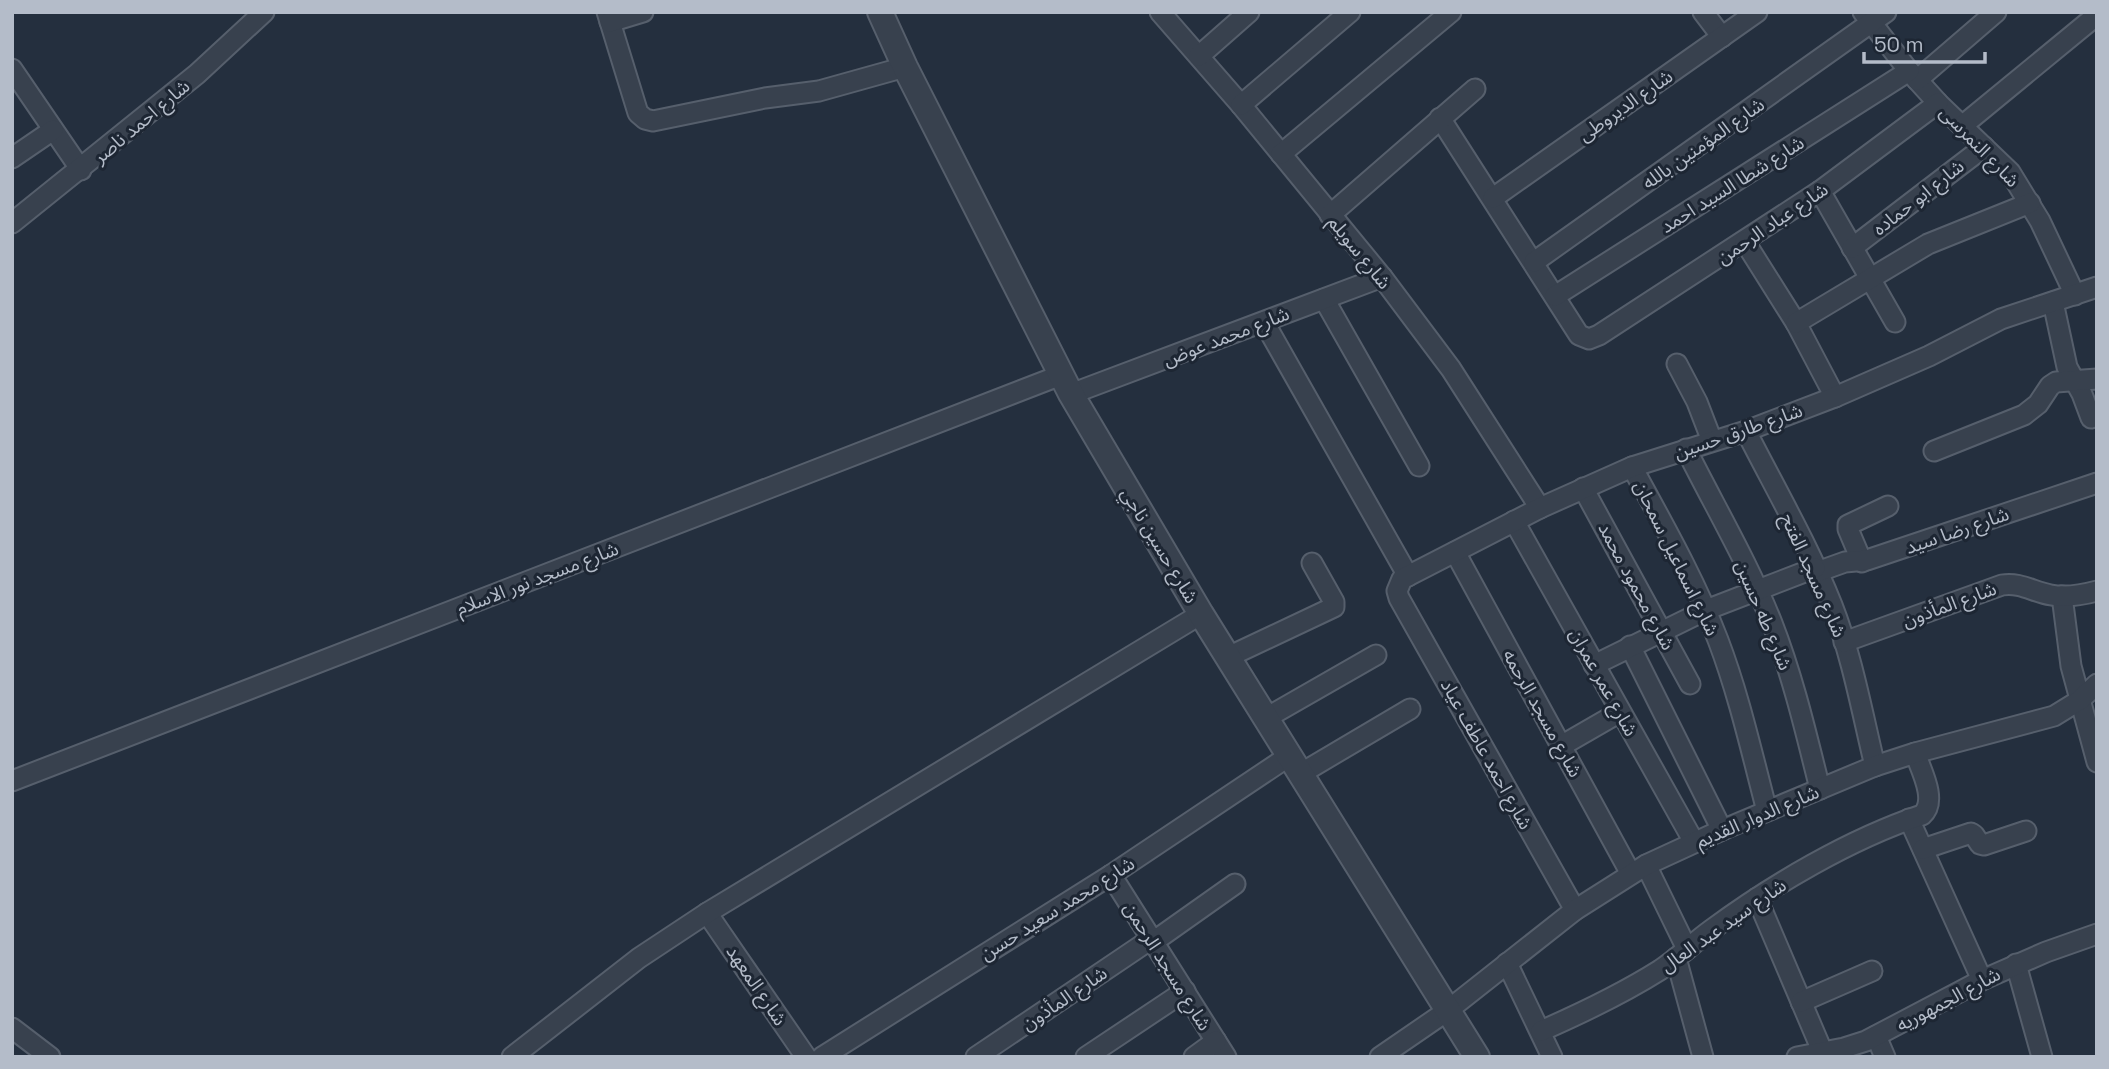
<svg xmlns="http://www.w3.org/2000/svg" width="2109" height="1069" viewBox="0 0 2109 1069" font-family="'Space Grotesk','Noto Sans Arabic',sans-serif">
  <rect width="100%" height="100%" fill="#242f3e"/>
  <g fill="none" stroke-linecap="round" stroke-linejoin="round">
    <g stroke="#565f6c" stroke-width="23">
      <g id="minor">
        <path d="M607,12L638,113L645,119L653,121L765,98L819,91L905,67"/>
        <path d="M1160,12L1241,105L1382,277L1451,369L1540,508"/>
        <path d="M1703,12L1722,37"/>
        <path d="M1863,12L1909,71L1938,103L2010,172L2040,221L2075,295"/>
        <path d="M610,22L643,12"/>
        <path d="M1199,56L1249,12"/>
        <path d="M12,69L81,170"/>
        <path d="M1917,80L1996,12"/>
        <path d="M1241,105L1350,12"/>
        <path d="M1440,118L1579,335L1589,339L1599,335L1820,191L1938,103"/>
        <path d="M1962,126L2097,15"/>
        <path d="M1281,154L1451,12"/>
        <path d="M12,158L53,130"/>
        <path d="M1820,191L1895,322"/>
        <path d="M1493,198L1757,12"/>
        <path d="M1330,215L1475,89"/>
        <path d="M12,223L197,74L264,12"/>
        <path d="M1745,242L1796,323L1835,397"/>
        <path d="M1852,248L1984,147"/>
        <path d="M1534,262L1886,12"/>
        <path d="M1555,296L1909,71"/>
        <path d="M1324,299L1419,466"/>
        <path d="M2053,302L2067,367L2082,394L2091,418L2097,416"/>
        <path d="M1264,322L1408,576"/>
        <path d="M1796,323L1928,244L2030,203"/>
        <path d="M1677,364L1697,402L1712,441"/>
        <path d="M1071,394L1382,277"/>
        <path d="M1746,431C1775,488 1808,545 1832,605C1852,656 1862,712 1875,766"/>
        <path d="M1686,449C1715,507 1748,563 1772,623C1793,677 1806,733 1820,789"/>
        <path d="M1934,451L2024,415L2038,404L2050,386L2056,382L2097,379"/>
        <path d="M1632,467C1663,524 1695,580 1718,640C1739,695 1752,754 1767,811"/>
        <path d="M1583,488L1690,684"/>
        <path d="M1514,521L1694,842"/>
        <path d="M1455,552L1631,874"/>
        <path d="M1862,562L1848,529V525L1888,506"/>
        <path d="M1817,572L1845,562L1867,560L2097,483"/>
        <path d="M2062,596L2071,666L2097,762"/>
        <path d="M1844,642L2002,585C2021,582 2033,592 2051,595C2067,598 2082,595 2097,591"/>
        <path d="M1630,646L1722,830"/>
        <path d="M1228,657L1334,607V602L1312,563"/>
        <path d="M1594,665L1706,610L1815,568"/>
        <path d="M1266,718L1376,655"/>
        <path d="M1561,746L1620,712"/>
        <path d="M1300,774L1410,709"/>
        <path d="M12,781L1061,375"/>
        <path d="M1909,819L1982,980"/>
        <path d="M1923,849L1971,833L1974,835L1980,844L1984,845L2026,831"/>
        <path d="M1646,865L1687,949"/>
        <path d="M1111,875L1226,1057"/>
        <path d="M1757,898L1823,1053"/>
        <path d="M1575,910L1399,598L1397,591L1402,579L1540,508L1632,467L1746,431L1835,397L1929,356L2001,319L2097,287"/>
        <path d="M707,913L806,1057"/>
        <path d="M1153,942L1235,884"/>
        <path d="M1676,958L1703,1057"/>
        <path d="M1507,963L1552,1057"/>
        <path d="M2016,964L2042,1057"/>
        <path d="M1801,1002L1872,971"/>
        <path d="M12,1028L50,1057"/>
        <path d="M1541,1031C1582,1013 1622,994 1660,970C1678,958 1693,943 1711,930C1772,885 1850,839 1922,815C1938,801 1921,770 1915,753"/>
        <path d="M1876,1036L1885,1057"/>
        <path d="M512,1057L639,958L707,913L1201,614"/>
        <path d="M822,1057L1111,875L1289,756"/>
        <path d="M976,1057L1151,939"/>
        <path d="M1086,1057L1185,991"/>
        <path d="M1194,1057L1216,1041"/>
        <path d="M1380,1057L1447,1011L1575,910L1646,865L1722,830L1875,766L1915,753L2054,716L2080,700L2097,684"/>
        <path d="M1797,1057L1844,1048L1866,1041L1982,980L2046,952L2097,934"/>
      </g>
    </g>
    <g stroke="#565f6c" stroke-width="28">
      <path id="tertiary" d="M880,12L905,67L1071,394L1201,614L1477,1057"/>
    </g>
    <use href="#minor" stroke="#38414e" stroke-width="19"/>
    <use href="#tertiary" stroke="#38414e" stroke-width="24"/>
  </g>
  <g text-anchor="middle" stroke-width="6" stroke-linejoin="round" paint-order="stroke">
    <g font-size="19" fill="#b4bcc9" stroke="#1d2633">
      <text transform="translate(1625 105) rotate(-35)" y="7">شارع الديروطى</text>
      <text transform="translate(141 121) rotate(-40)" y="7">شارع احمد ناصر</text>
      <text transform="translate(1703 143) rotate(-35)" y="7">شارع المؤمنين بالله</text>
      <text transform="translate(1980 146) rotate(46)" y="7">شارع النمرسى</text>
      <text transform="translate(1732 184) rotate(-32)" y="7">شارع شطا السيد احمد</text>
      <text transform="translate(1918 197) rotate(-38)" y="7">شارع ابو حماده</text>
      <text transform="translate(1772 223) rotate(-34)" y="7">شارع عباد الرحمن</text>
      <text transform="translate(1360 252) rotate(51)" y="7">شارع سويلم</text>
      <text transform="translate(1226 336) rotate(-21)" y="7">شارع محمد عوض</text>
      <text transform="translate(1738 431) rotate(-19)" y="7">شارع طارق حسين</text>
      <text transform="translate(1957 530) rotate(-19)" y="7">شارع رضا سيد</text>
      <text transform="translate(1160 545) rotate(59)" y="7">شارع حسين ناجي</text>
      <text transform="translate(1677 558) rotate(64)" y="7">شارع اسماعيل سمحان</text>
      <text transform="translate(1814 575) rotate(66)" y="7">شارع مسجد الفتح</text>
      <text transform="translate(537 578) rotate(-21)" y="7">شارع مسجد نور الاسلام</text>
      <text transform="translate(1637 586) rotate(62)" y="7">شارع محمود محمد</text>
      <text transform="translate(1949 604) rotate(-20)" y="7">شارع المأذون</text>
      <text transform="translate(1764 615) rotate(67)" y="7">شارع طه حسين</text>
      <text transform="translate(1604 682) rotate(61)" y="7">شارع عمر عمران</text>
      <text transform="translate(1543 713) rotate(61)" y="7">شارع مسجد الرحمه</text>
      <text transform="translate(1487 754) rotate(61)" y="7">شارع احمد عاطف عياد</text>
      <text transform="translate(1757 816) rotate(-23)" y="7">شارع الدوار القديم</text>
      <text transform="translate(1057 908) rotate(-32)" y="7">شارع محمد سعيد حسن</text>
      <text transform="translate(1723 925) rotate(-35)" y="7">شارع سيد عبد العال</text>
      <text transform="translate(1168 966) rotate(58)" y="7">شارع مسجد الرحمن</text>
      <text transform="translate(757 985) rotate(56)" y="7">شارع المعهد</text>
      <text transform="translate(1064 998) rotate(-34)" y="7">شارع المأذون</text>
      <text transform="translate(1948 999) rotate(-28)" y="7">شارع الجمهوريه</text>
    </g>
  </g>
  <rect width="2109" height="1069" fill="none" stroke="#b4bcc9" stroke-width="28"/>
  <path d="M1864 52v10h121v-10" fill="none" stroke="#b4bcc9" stroke-width="3.5"/>
  <text x="1874" y="52" font-size="21" fill="#b4bcc9" stroke="#1d2633" stroke-width="5" paint-order="stroke">50 m</text>
</svg>
